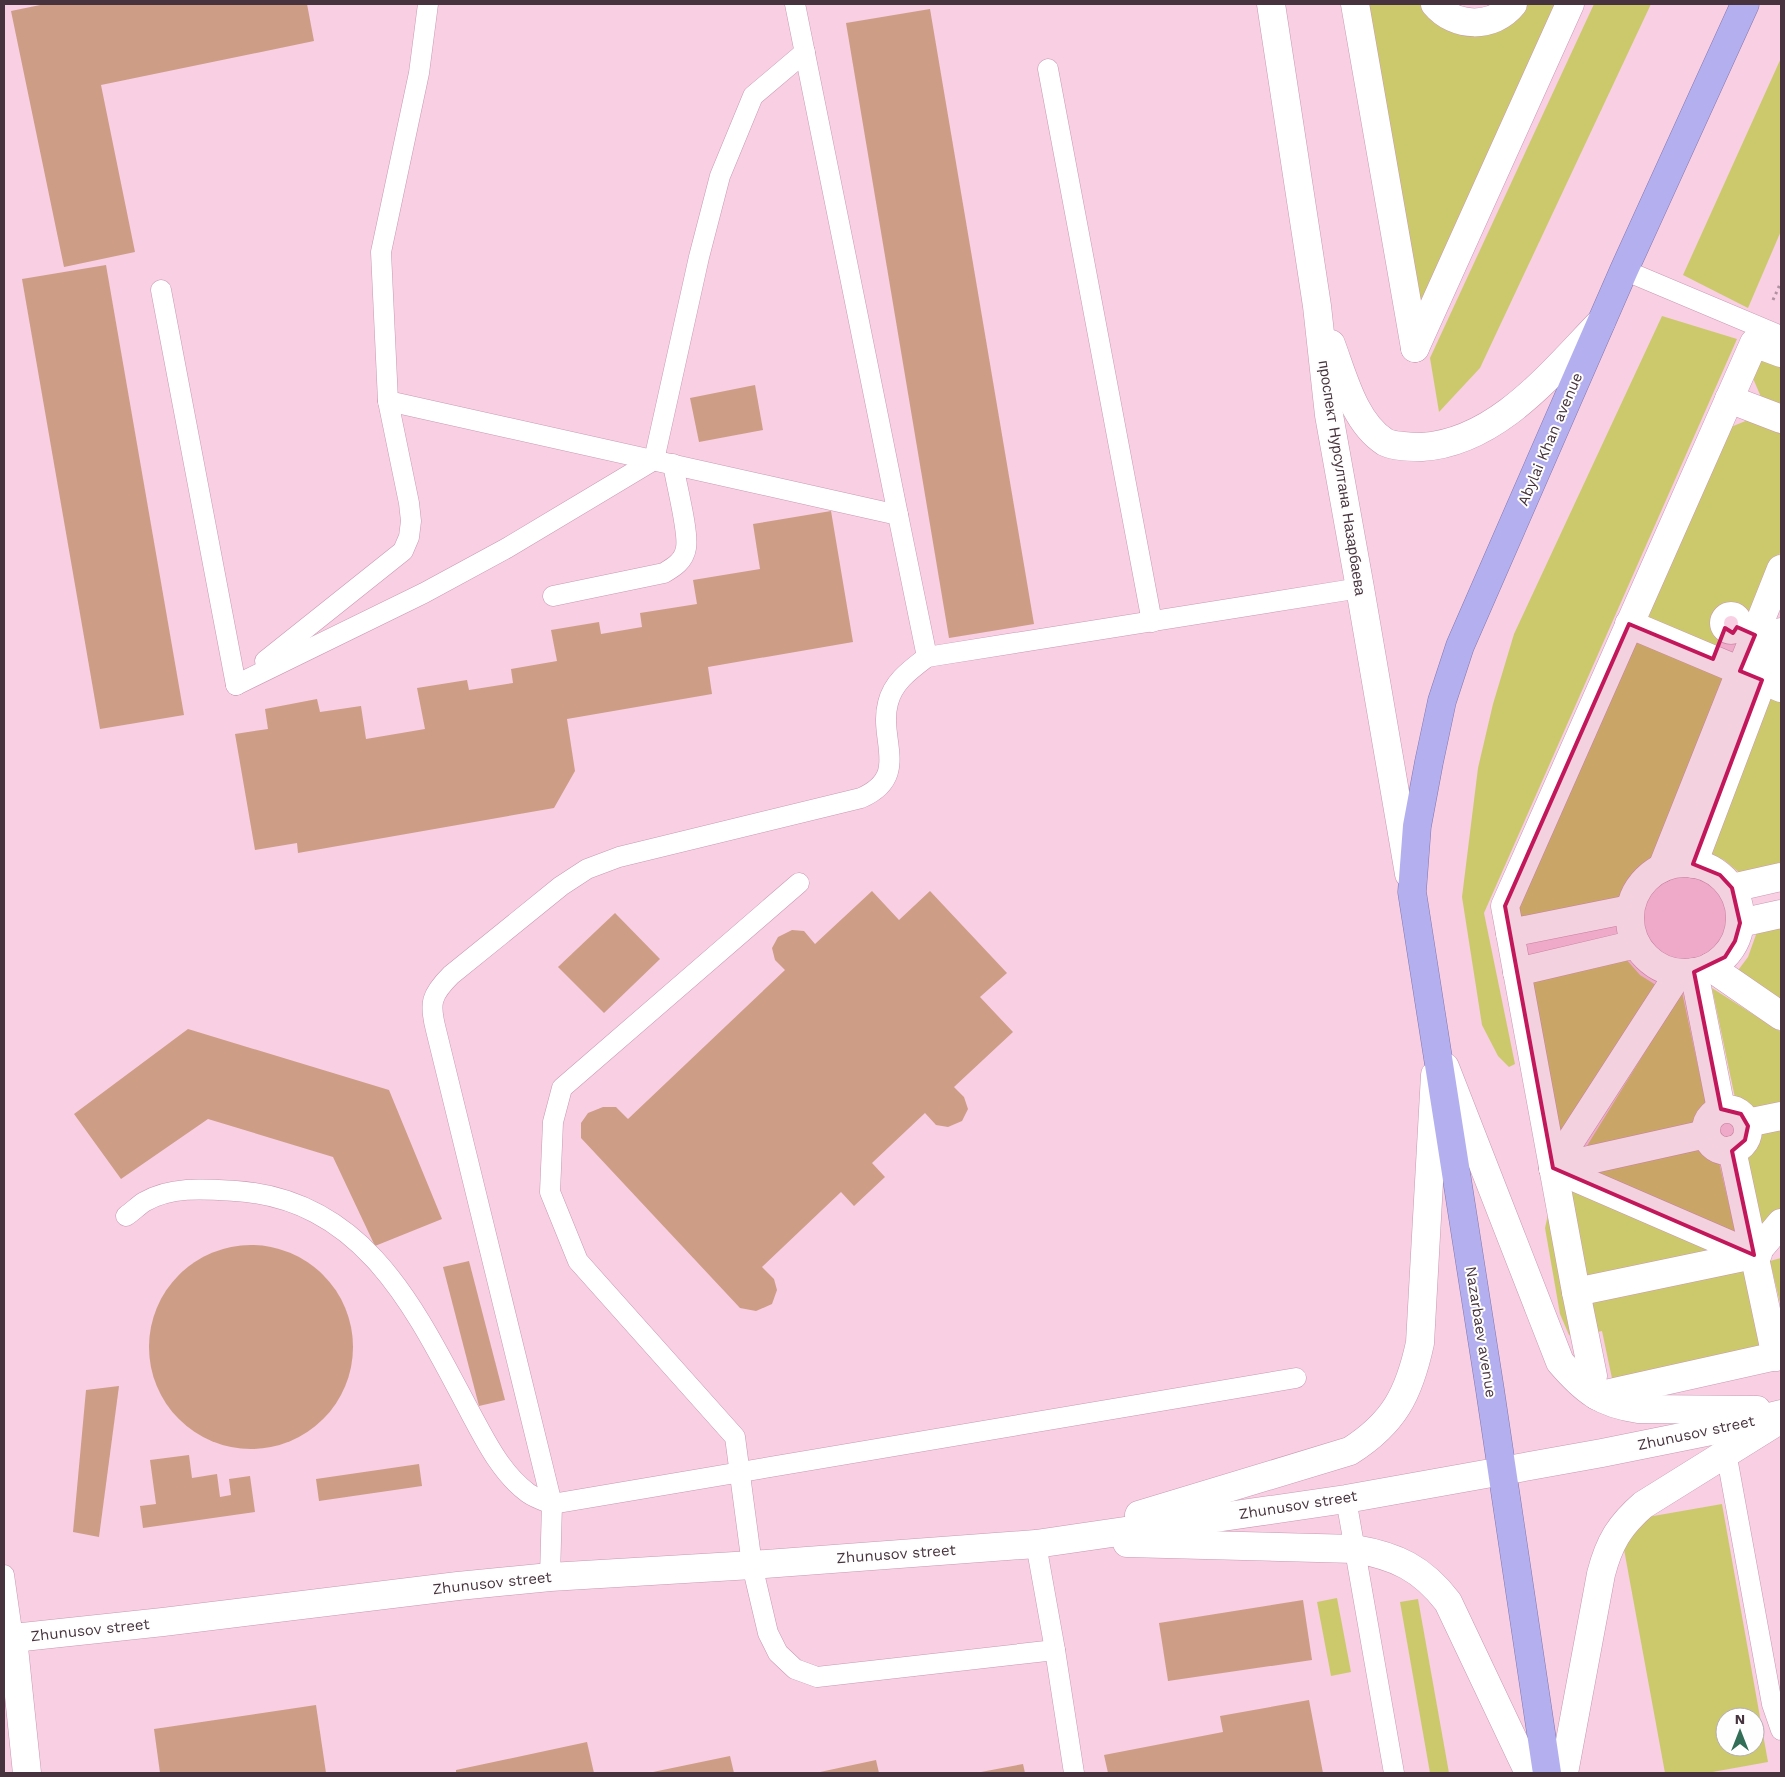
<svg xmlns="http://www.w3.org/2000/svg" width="1785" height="1777" viewBox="0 0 1785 1777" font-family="'Work Sans',sans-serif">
  <rect width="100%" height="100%" fill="#f9cfe4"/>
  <g fill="#ccc96c" fill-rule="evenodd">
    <path d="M1364,4H1423L1432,16L1523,4H1557L1418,312Z"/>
    <path d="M1594,4H1651L1480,368L1439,412L1430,358Z"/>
    <path d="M1781,58V231L1748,308L1683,275Z"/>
    <path d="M1662,316L1737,339L1484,913L1515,1064L1509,1067L1498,1056L1482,1025L1462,897L1478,768L1493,704L1514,634Z"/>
    <path d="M1761,351L1781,358V405L1761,397L1752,376Z"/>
    <path d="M1748,420L1781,433V550L1751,629L1741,625L1738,615C1731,612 1725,612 1721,618L1722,629L1716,646L1645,616L1726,429Z"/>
    <path d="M1634,641L1729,681L1661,855C1641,865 1625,878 1618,901L1513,921Z"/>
    <path d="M1763,694L1781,701V866L1741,874L1724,860L1704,852Z"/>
    <path d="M1781,923V1004L1736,973L1748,957L1758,929Z"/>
    <path d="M1625,958L1640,975L1659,987L1555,1150L1523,980Z"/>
    <path d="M1712,988L1781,1032V1107L1751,1109L1745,1103L1735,1098Z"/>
    <path d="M1682,992L1706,1104L1697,1116L1694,1127L1582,1154Z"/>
    <path d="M1781,1126V1213L1764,1234L1745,1153L1753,1143L1757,1132Z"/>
    <path d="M1700,1146L1708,1154L1718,1158L1737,1239L1584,1171Z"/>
    <path d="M1561,1179L1722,1253L1579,1279Z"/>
    <path d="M1550,1206L1576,1339L1569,1335L1560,1314L1545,1228Z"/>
    <path d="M1781,1258V1307L1770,1261Z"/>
    <path d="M1744,1265L1761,1353L1613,1383L1602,1331L1590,1334L1582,1299Z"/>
    <path d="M1722,1504L1768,1762L1707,1773H1665L1619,1522ZM1725,1717H1755V1747H1725Z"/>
    <path d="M1337,1598L1351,1672L1331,1676L1317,1602Z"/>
    <path d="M1418,1599L1449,1773H1430L1400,1602Z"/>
  </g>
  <g fill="#ce9d86">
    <path d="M45,4H307L314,41L101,85L135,252L64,267L11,11Z"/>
    <path d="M930,9L1034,624L949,638L846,23Z"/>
    <path d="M106,265L184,715L100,729L22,279Z"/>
    <path d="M755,385L763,430L699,442L690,398Z"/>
    <path d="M831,511L853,642L708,667L712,694L567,719L575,771L554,808L298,853L297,843L255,850L235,734L268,729L265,709L317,699L320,712L361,706L366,739L425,729L417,688L467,680L469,690L513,683L511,669L557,661L551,630L599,622L601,634L642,627L640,613L697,604L693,580L760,569L753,524Z"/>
    <path d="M872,891L899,920L930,891L1007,973L980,997L1013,1032L954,1087L964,1097L968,1109L962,1121L948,1127L936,1125L925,1113L872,1163L885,1177L854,1206L841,1192L762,1267L774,1279L777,1290L772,1304L756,1311L740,1308L581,1138V1123L588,1113L603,1107H616L628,1119L785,970L775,960L772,948L778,937L792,930L804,931L815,944Z"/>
    <path d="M615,913L660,959L604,1013L558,967Z"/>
    <path d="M188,1029L389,1090L442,1219L375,1246L333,1157L208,1119L121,1179L74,1114Z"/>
    <circle cx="251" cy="1347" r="102"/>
    <path d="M469,1261L505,1400L479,1406L443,1267Z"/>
    <path d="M119,1386L99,1537L73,1532L86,1390Z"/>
    <path d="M189,1455L192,1478L217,1474L220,1497L231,1495L229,1479L250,1476L255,1512L143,1528L140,1506L156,1504L150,1460Z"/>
    <path d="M419,1464L422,1486L319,1501L316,1479Z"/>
    <path d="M1303,1600L1312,1660L1168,1681L1159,1623Z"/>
    <path d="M1309,1700L1323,1773H1108L1104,1755L1223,1732L1220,1716Z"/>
    <path d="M316,1705L326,1773H160L154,1729Z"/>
    <path d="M587,1742L594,1773H456V1770Z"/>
    <path d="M730,1756L734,1773H653V1772Z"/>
    <path d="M876,1760L879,1773H820V1772Z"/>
    <path d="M1023,1764L1025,1773H982L981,1772Z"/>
  </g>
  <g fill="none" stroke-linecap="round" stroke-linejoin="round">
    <g stroke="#c998b1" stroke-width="21">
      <g id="service">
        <path d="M428,4L419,73L381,252L388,401L898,515L927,657L1360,588"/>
        <path d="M795,4L898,515"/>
        <path d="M1048,69L1152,622"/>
        <path d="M1624,270L1781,336"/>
        <path d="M161,290L236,685"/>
        <path d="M553,596L664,573C674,567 684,561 686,548C689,532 676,483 673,464"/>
        <path d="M265,661L403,551L409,537L411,521L409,503L388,401"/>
        <path d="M236,685L424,593L507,548L654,460L699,257L720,176L753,96L805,52"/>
        <path d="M799,883L562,1088L553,1122L550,1192L578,1261L735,1437L752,1565L768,1633L778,1653L795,1669L817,1677L1055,1650"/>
        <path d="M126,1216C132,1212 138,1206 144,1202C171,1186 205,1189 236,1191C367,1200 417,1313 471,1414C486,1442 502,1474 528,1493C535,1498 544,1501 552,1504L1296,1378"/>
        <path d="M1724,1441L1772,1704L1781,1730"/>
        <path d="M1346,1499L1394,1773"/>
        <path d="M1036,1544L1055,1650L1074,1773"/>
        <path d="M4,1575L13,1638"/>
        <path d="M550,1577L552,1504L436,1030C429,1003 431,995 451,975L561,886L587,869L619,857L861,798C911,776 878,740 888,703C893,682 910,670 927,657"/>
      </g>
    </g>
    <g stroke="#c998b1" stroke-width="29">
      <g id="pedestrian">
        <path d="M1355,4L1415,348"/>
        <path d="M1435,4C1455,28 1493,29 1513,4"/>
        <path d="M1415,348L1570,4"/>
        <path d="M1729,399L1781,419"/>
        <circle cx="1731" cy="623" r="7"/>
        <path d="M1629,624L1781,688"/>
        <circle cx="1685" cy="918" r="55"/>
        <path d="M1693,864L1781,632"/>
        <path d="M1662,868L1781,569"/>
        <path d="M1732,888L1781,877"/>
        <path d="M1740,923L1781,914"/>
        <path d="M1510,933L1505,906L1754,343L1781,353"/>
        <path d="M1710,967L1781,1016"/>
        <path d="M1517,972L1636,944"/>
        <path d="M1694,972L1721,1109"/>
        <path d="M1679,973L1553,1168L1754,1255L1781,1223"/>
        <circle cx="1727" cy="1130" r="21"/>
        <path d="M1747,1123L1781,1116"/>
        <path d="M1732,1150L1776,1357"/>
        <path d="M1553,1168L1706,1134"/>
        <path d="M1576,1292L1758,1254"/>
        <path d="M1593,1376L1576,1292L1510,933L1630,909"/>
        <path d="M1597,1396L1781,1355"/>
      </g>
    </g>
    <g stroke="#c998b1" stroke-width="29">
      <path id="minor" d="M13,1638L27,1773"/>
    </g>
    <g stroke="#c998b1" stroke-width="29">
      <g id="tertiary">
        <path d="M1445,1067L1560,1362C1584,1390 1601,1404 1639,1409L1757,1410"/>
        <path d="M1139,1515L1350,1451C1394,1423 1409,1394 1420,1343L1435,1075"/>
        <path d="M1127,1543L1355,1549C1396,1556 1422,1568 1448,1602L1529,1773"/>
        <path d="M4,1639L163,1622L458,1586L550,1577L752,1565L1036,1544L1346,1499L1602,1453L1721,1429L1781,1414"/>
        <path d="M1564,1773L1601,1574C1609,1543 1619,1526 1643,1505L1773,1424"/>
      </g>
    </g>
    <g stroke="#c998b1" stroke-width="29">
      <g id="secondary">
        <path d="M1271,4L1317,306L1329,415L1360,588L1409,874"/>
        <path d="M1331,344C1343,376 1354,422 1385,442C1392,446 1413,447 1422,447C1498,442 1552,372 1601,322"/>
      </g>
    </g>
    <g stroke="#8277ae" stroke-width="29">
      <path id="trunk" d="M1547,1773L1490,1390L1412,892L1417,826L1429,762L1442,701L1460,646L1624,270L1745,4"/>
    </g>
    <path stroke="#b291a2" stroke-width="3" stroke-dasharray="2.5 4" stroke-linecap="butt" d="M1773,300L1781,282"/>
    <use href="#service" stroke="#fff" stroke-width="20"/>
    <use href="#pedestrian" stroke="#fff" stroke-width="28"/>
    <use href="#minor" stroke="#fff" stroke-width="28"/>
    <use href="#tertiary" stroke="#fff" stroke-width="28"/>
    <use href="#secondary" stroke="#fff" stroke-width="28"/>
    <use href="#trunk" stroke="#b4afef" stroke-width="28"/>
  </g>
  <path fill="#c2185b" fill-opacity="0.2" stroke="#c2185b" stroke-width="4" stroke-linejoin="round" d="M1629,624L1713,659L1725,628L1733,633L1737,627L1755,635L1740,671L1762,680L1693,864L1720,875L1732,888L1740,923L1735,941L1725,957L1694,972L1721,1109L1741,1114L1748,1126L1745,1140L1732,1151L1754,1255L1553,1168L1505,906Z"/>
  <g text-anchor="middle" stroke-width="4" stroke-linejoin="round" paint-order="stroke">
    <g font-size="15" fill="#47333d" stroke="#fefefe">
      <text transform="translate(1550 439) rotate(-67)" y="5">Abylai Khan avenue</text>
      <text transform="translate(1342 478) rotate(81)" y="5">проспект Нурсултана Назарбаева</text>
      <text transform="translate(1481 1332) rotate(81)" y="5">Nazarbaev avenue</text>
      <text transform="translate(1696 1433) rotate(-12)" y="5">Zhunusov street</text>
      <text transform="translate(1298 1505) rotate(-9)" y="5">Zhunusov street</text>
      <text transform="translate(896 1554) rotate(-4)" y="5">Zhunusov street</text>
      <text transform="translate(492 1583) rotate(-6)" y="5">Zhunusov street</text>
      <text transform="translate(90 1630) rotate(-6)" y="5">Zhunusov street</text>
    </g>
  </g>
  <rect width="1785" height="1777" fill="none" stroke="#47333d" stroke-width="10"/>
  <g transform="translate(1740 1732)"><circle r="24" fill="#fefefe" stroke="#b5adb1"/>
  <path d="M0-4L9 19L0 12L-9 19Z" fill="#336e58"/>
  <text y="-8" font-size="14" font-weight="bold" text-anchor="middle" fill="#47333d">N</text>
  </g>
</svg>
